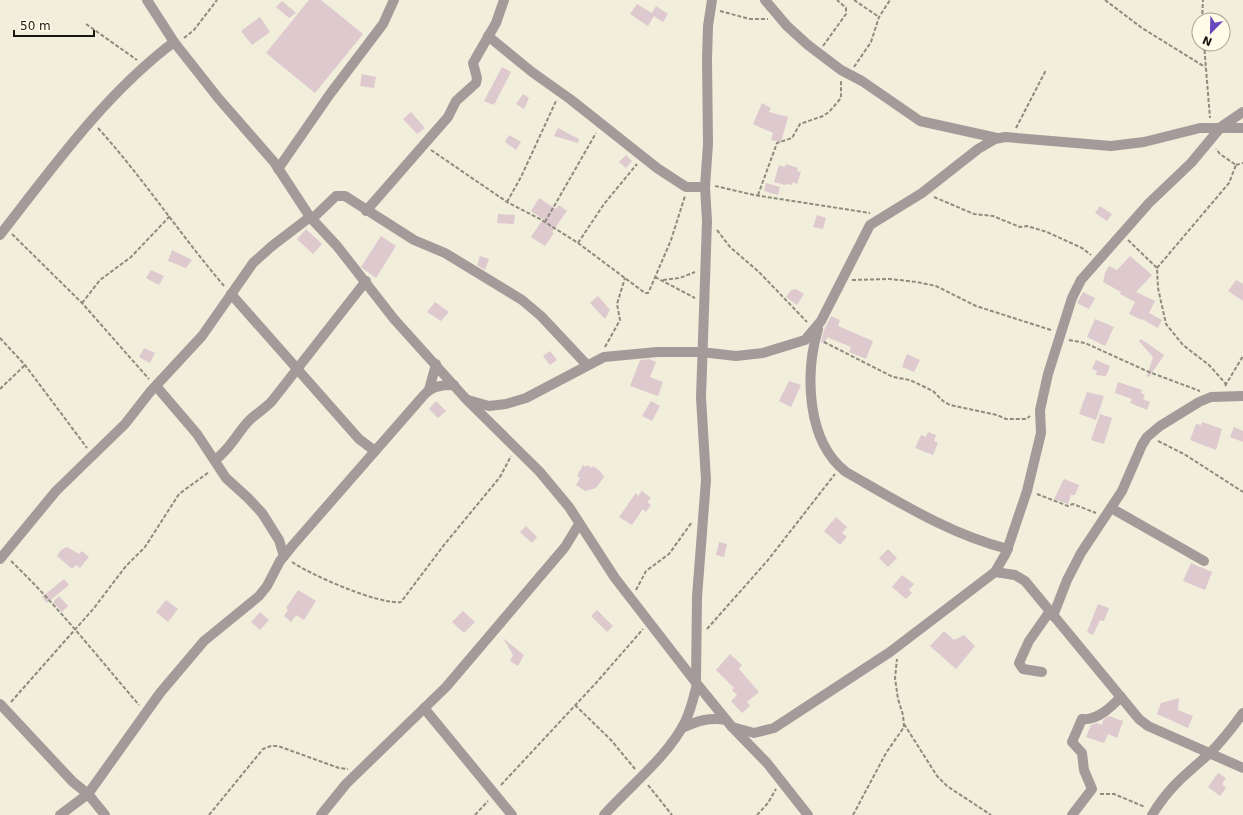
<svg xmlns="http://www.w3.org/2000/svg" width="1243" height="815" viewBox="0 0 1243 815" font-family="'DejaVu Sans',sans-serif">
  <rect width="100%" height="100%" fill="#f1eedb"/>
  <g fill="#dec9cf">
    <path d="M309,0H321L363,34L315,93L266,53Z"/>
    <path d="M282,1L296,13L289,18L276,7Z"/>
    <path d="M637,4L652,13L656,6L668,14L663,22L654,16L648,26L630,14Z"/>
    <path d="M260,17L270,32L252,45L241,31Z"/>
    <path d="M502,67L511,72L494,105L484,101Z"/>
    <path d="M362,74L376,77L374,88L360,86Z"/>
    <path d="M523,94L529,98L524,109L516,104Z"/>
    <path d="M762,103L771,108L769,112L788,117L781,142L771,140L773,133L753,124Z"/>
    <path d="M411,112L425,128L417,134L403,119Z"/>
    <path d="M558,128L579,139L578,143L554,136Z"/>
    <path d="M509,135L521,142L516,150L505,142Z"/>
    <path d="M626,155L632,161L626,168L619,162Z"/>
    <path d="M786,164L798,168L797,171L801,172L797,184L793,182L792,185L786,184L785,185L774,182L779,165L785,167Z"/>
    <path d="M766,183L780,187L778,195L764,191Z"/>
    <path d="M539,198L556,209L559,205L567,211L552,232L554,233L545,246L531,237L543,219L531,211Z"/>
    <path d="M1100,206L1112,214L1107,221L1095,213Z"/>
    <path d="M498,214L515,215L514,224L497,223Z"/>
    <path d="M817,215L826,218L823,229L813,227Z"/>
    <path d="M306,229L322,244L313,254L297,239Z"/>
    <path d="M381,236L396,246L376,278L361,267Z"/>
    <path d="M172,250L192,260L186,268L168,261Z"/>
    <path d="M480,256L489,259L485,270L477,265Z"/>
    <path d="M1130,256L1152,275L1136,292L1155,301L1149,313L1162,320L1158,328L1142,319V320L1129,314L1135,302L1120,294L1121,292L1103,282L1105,273L1109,266L1117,270Z"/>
    <path d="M151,270L164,276L159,285L146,278Z"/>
    <path d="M1236,280L1243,284V301L1228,291Z"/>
    <path d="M796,289L804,294L797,305L786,297L791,290Z"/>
    <path d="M1083,292L1095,298L1089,309L1077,303Z"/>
    <path d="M598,296L610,310L605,319L590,303Z"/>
    <path d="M435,302L449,312L441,321L427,312Z"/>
    <path d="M831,316L840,320L838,326L873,341L866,359L849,352L851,347L827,337L825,344L821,342L824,330Z"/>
    <path d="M1095,319L1114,327L1105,346L1087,337Z"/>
    <path d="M1141,339L1164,355L1149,377L1147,376L1153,357L1139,341Z"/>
    <path d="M144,348L155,353L150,363L139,357Z"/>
    <path d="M550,351L557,360L550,365L543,356Z"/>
    <path d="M907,354L920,360L914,372L902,367Z"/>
    <path d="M649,359L656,362L650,377L663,382L658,396L630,386L640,360Z"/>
    <path d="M1096,360L1110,366L1106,376L1096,375L1097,371L1092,369Z"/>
    <path d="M789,381L801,385L791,407L779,401Z"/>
    <path d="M1118,382L1142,390L1141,393L1145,395L1143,399L1150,402L1147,410L1130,403L1132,399L1115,393Z"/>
    <path d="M1087,392L1104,396L1096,420L1079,414Z"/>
    <path d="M436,401L446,411L438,418L429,409Z"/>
    <path d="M651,401L660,406L652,421L642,416Z"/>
    <path d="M1100,414L1112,418L1104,444L1091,440Z"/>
    <path d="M1202,422L1222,429L1216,450L1190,440L1196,424L1201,425Z"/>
    <path d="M1234,427L1243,431V442L1230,437Z"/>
    <path d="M928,432L936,435L934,441L938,443L933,455L915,448L921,435L926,437Z"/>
    <path d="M583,465L586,467L587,465L592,468L593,466L600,471L604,477L596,488L585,491L576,485L580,478L577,476Z"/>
    <path d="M1064,479L1079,485L1075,495H1071L1068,504L1054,499Z"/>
    <path d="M642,491L651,498L647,502L651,505L646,512L643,509L632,525L619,517L636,493L638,496Z"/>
    <path d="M836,517L847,527L842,533L847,537L840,545L824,531Z"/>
    <path d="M526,526L537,537L532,543L520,532Z"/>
    <path d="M719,542L727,544L724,557L716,555Z"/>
    <path d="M67,547L79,554L82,551L89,557L80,568L76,565L72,569L57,556L61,550Z"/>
    <path d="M888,549L897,558L888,567L879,558Z"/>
    <path d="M1191,563L1212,572L1205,590L1183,581Z"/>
    <path d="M902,575L914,584L909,590L912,593L906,599L892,587Z"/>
    <path d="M64,579L69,585L47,603L42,597Z"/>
    <path d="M298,590L316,601L304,620L296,615L291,622L284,616L288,610L286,608Z"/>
    <path d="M59,596L68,606L62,612L53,602Z"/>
    <path d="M166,600L178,609L168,622L156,612Z"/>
    <path d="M1098,604L1109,608L1104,621L1100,620L1093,635L1087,632Z"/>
    <path d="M597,610L613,626L607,632L591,616Z"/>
    <path d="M463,611L475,622L464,633L452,622Z"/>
    <path d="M260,612L269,620L260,630L251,622Z"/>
    <path d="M944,631L954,640L964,635L975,646L956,669L930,646Z"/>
    <path d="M503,638L524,655L518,666L510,661L513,655Z"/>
    <path d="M730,654L742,665L739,669L759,692L747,702L750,706L742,713L731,701L737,695L732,690L734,688L716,670Z"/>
    <path d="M1179,698L1178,710L1193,716L1188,728L1157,714L1161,703Z"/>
    <path d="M1109,716L1123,721L1117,738L1108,734L1104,743L1086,737L1091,725L1097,723L1102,725L1103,720Z"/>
    <path d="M1218,773L1226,778L1222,784L1226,788L1220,796L1208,787Z"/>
  </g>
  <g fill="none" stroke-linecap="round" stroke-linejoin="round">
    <g stroke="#8e8c7e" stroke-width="2" stroke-dasharray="4 2" stroke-linecap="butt">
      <path d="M854,0L879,17"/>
      <path d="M1105,0L1142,28L1205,67"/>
      <path d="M720,11L750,19H768"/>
      <path d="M1202,20L1203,0"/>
      <path d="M86,24L137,60"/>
      <path d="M184,38L194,30L217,0"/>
      <path d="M1204,44L1210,118"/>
      <path d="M823,46L846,14V8L837,0"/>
      <path d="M854,67L871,42L879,17L890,0"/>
      <path d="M98,128C144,179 181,236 225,287"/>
      <path d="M1016,128L1046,70"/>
      <path d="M431,150L507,202L540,219L578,243L645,293H648L650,289L671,240L685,196"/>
      <path d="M1236,165L1243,163"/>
      <path d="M715,186L754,195L870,213"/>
      <path d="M758,195L777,143L792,138L800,124L823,116L829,112L841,98V81"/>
      <path d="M934,197L974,214L993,216L1020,227L1027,226L1047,232L1082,248L1091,255"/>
      <path d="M507,202L521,177L556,101"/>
      <path d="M545,222L596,133"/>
      <path d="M717,230L730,247L759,272L807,322"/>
      <path d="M12,234L82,303L149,379"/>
      <path d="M1128,240L1157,268L1158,288L1166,324L1183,345L1209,365L1226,384"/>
      <path d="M578,243L604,204L637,164"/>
      <path d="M1157,268L1229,183L1236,165L1220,154L1216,149"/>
      <path d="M655,277L695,298"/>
      <path d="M663,280L680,278L695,272"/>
      <path d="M852,280L890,279L917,282L936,286L976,306L1051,330"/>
      <path d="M82,303L100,280L131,257L170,216"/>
      <path d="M0,338L25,365L87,448"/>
      <path d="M1069,340L1085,343L1149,372L1200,391"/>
      <path d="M824,342L893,377L910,380L933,391L943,401L950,405L997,415L1006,419H1026L1030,416"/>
      <path d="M605,347L620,320L617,304L625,278"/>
      <path d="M1225,386L1243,356"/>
      <path d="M0,389L25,365"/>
      <path d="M1158,441L1184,454L1243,492"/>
      <path d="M1037,494L1068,506L1073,504L1096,513"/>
      <path d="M11,561C57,605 97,656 139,705"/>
      <path d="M292,562C311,575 379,605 401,602L444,545L500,477L511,456"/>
      <path d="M636,590L646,571L669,554L692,522"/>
      <path d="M707,629L768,560L835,474"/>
      <path d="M11,702L94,608L126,566L145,547L179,494L209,472"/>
      <path d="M575,705L611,740L635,769"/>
      <path d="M904,724L937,776L947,786L991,815"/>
      <path d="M501,785L596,683L643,629"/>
      <path d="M648,785L672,815"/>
      <path d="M1100,794H1114L1145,807"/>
      <path d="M209,815L263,749L271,746H278L339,768L348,769"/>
      <path d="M475,815L488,801"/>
      <path d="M757,815L768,803L776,789"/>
      <path d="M853,815L886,753L904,727L903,715L898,699L895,678L897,659"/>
    </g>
    <g stroke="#a49a99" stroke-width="10">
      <path d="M147,0L174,42L219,99L274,162L310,217L337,246L394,319L466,399L539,471L569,507L615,578L697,684L732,727L767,763L808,815"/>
      <path d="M765,0L787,26L808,45L841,70L862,81L920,121L997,138"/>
      <path d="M488,36L532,72L570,99L657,168L686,187H705"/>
      <path d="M278,169L330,94L383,24L394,0"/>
      <path d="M366,211L448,117L456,101L476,83L477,78L473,63L496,23L504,0"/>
      <path d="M312,219L336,196H345L414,240L445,253L522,300L541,316L587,365"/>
      <path d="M0,235C53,167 105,94 174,42"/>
      <path d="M231,294L359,439L375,451"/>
      <path d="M818,329C805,373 806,441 846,472C897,501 949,534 1008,549"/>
      <path d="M156,386L197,434L226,478L248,498L262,513L279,540L284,556"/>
      <path d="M429,390L436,364"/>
      <path d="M468,400L489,406L506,404L526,398L604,357L657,352H701L736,356L763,353L805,340L821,321L870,225L922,193L978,149L995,139L1005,137L1111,146L1144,142L1200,128H1243"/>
      <path d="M215,460C229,450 235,437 246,424C253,415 264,410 272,401L366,281"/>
      <path d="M1111,508L1204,561"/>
      <path d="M0,559L56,491L125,424L150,392L202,336L253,263L272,246L310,217"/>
      <path d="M995,572L1015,575L1025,581L1139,719L1148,726L1243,768"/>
      <path d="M1053,616L1067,580L1081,553L1122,491L1142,445L1147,437L1160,426L1199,402L1211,397L1243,396"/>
      <path d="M1042,672L1023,669L1019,663L1029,641L1050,611"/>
      <path d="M696,681L697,597L706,480L701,398L707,221L705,187L708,144L707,59L708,26L712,0"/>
      <path d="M0,704L73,782L88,794L105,815"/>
      <path d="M424,708L512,815"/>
      <path d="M732,727L754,733L774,728L890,652L995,572L1006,553L1027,491L1041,433L1040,410L1048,374L1072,298L1081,280L1149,203L1191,163L1221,127L1243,112"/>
      <path d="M682,728C697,721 709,717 726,720"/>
      <path d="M60,815L88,794L160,693L204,641L259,596L267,586L280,561L293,545L424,395C432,386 442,385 454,385"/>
      <path d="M321,815L346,784L446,687L565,547L579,524"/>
      <path d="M604,815C629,787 669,755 685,722C691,710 694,696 697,684"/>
      <path d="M1072,815L1092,789L1084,770L1082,753L1072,742L1082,719C1097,721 1111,707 1121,697"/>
      <path d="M1152,815C1169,787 1185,775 1209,754C1221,742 1233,727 1243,713"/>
    </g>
  </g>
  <g transform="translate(1211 32) rotate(203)"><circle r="19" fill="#fffbe8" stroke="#a3a092"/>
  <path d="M0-3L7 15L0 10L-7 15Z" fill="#6946bf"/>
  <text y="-6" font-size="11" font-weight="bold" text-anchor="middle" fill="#181710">N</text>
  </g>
  <path d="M14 30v6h80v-6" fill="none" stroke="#181710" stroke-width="2"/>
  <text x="20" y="30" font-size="12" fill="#181710" stroke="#fffbe8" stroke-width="3" paint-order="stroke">50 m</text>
</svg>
